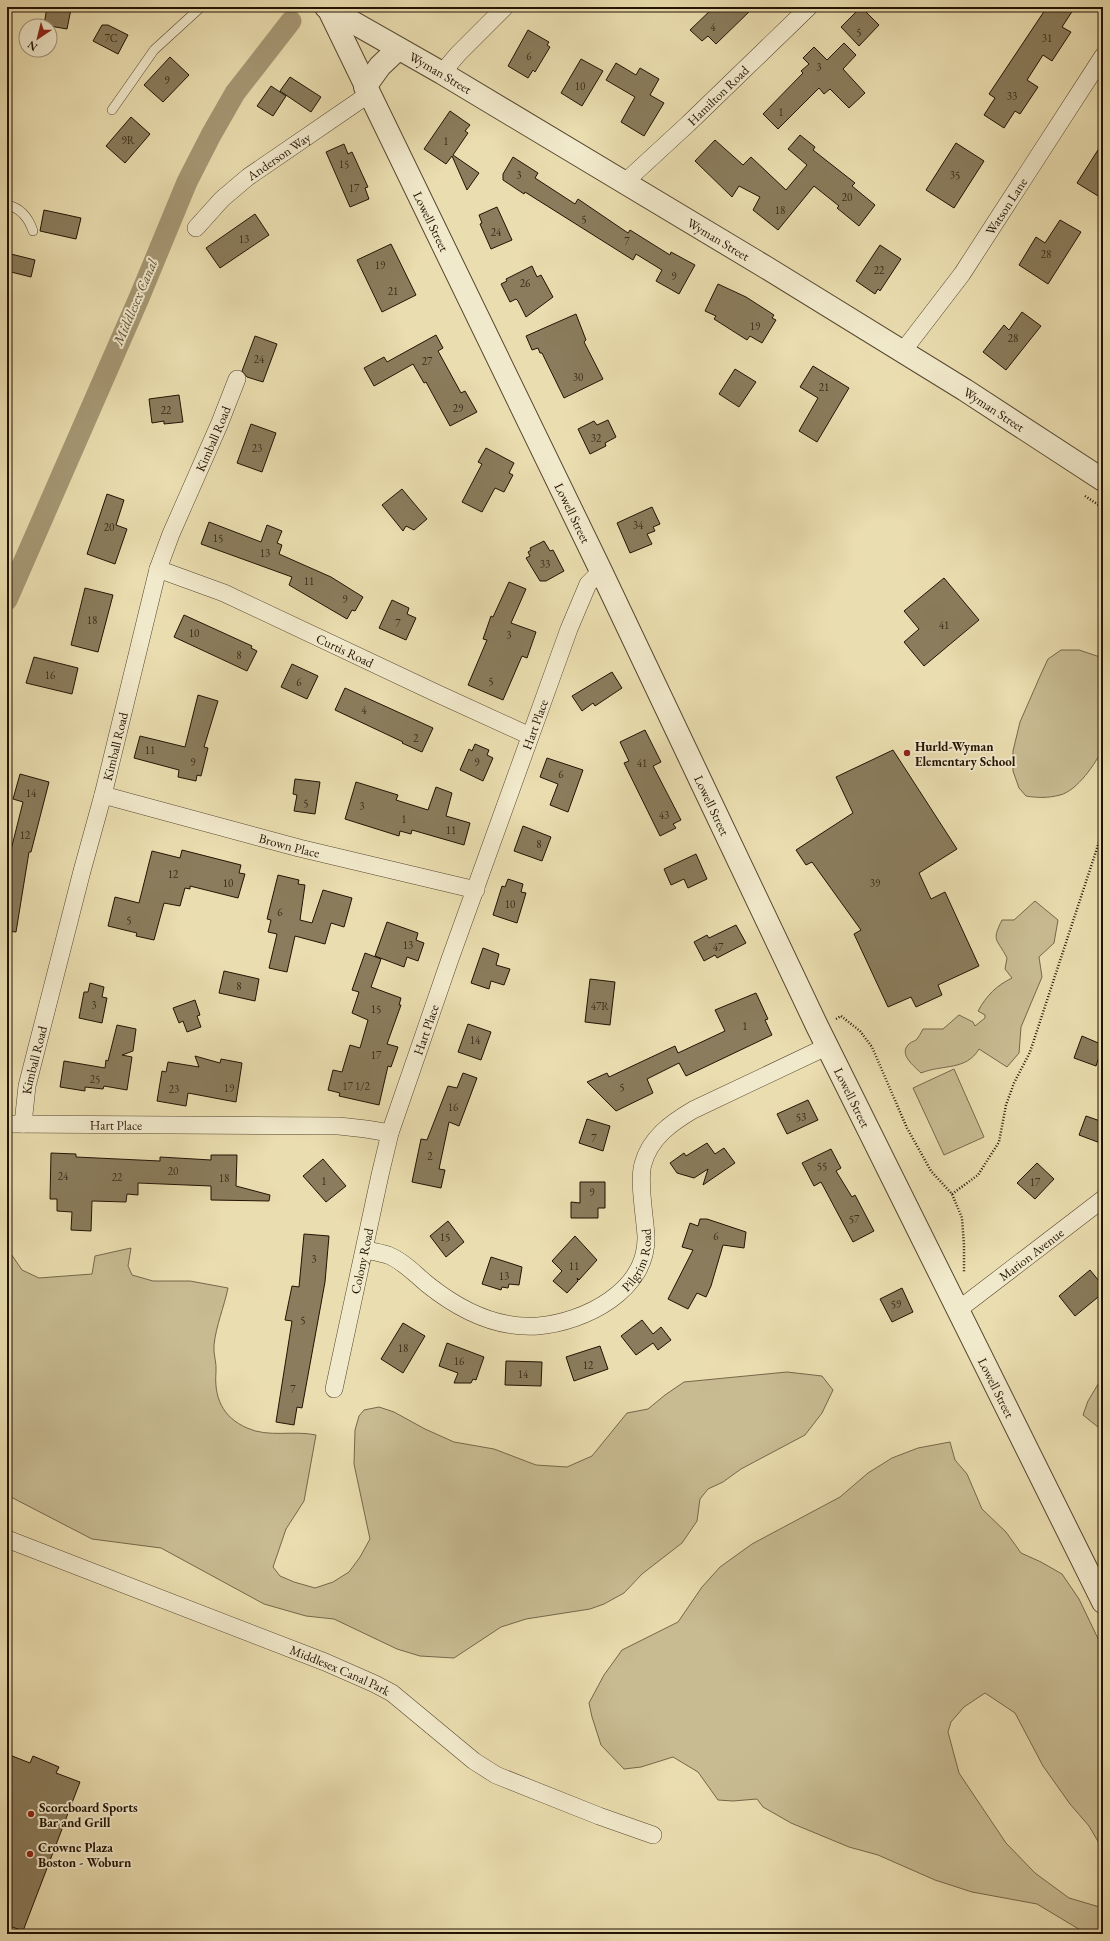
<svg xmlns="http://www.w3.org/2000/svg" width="1110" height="1941" viewBox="0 0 1110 1941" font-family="'EB Garamond',serif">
  <rect width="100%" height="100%" fill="#eaddaf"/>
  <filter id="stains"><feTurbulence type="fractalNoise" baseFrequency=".005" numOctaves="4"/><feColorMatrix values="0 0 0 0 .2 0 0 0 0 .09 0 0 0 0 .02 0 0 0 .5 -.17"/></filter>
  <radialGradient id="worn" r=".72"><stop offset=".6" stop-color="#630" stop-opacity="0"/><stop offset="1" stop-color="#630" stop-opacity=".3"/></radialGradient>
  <g fill="#c8bb92" stroke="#76674a">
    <path d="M1061,650H1079L1103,658V748C1096,763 1077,791 1060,795C1049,798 1037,798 1026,796L1019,788L1013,771V751L1020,722L1041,674L1048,659Z"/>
    <path d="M1035,901L1058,920L1054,943L1039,957L1042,977L1021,1027L1019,1053L1007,1067L979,1049C966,1071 943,1064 921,1073C914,1066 899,1055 908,1045C910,1042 913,1042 916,1040C918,1038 921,1033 923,1029H943L959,1015L973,1022L975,1026L985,1018V1015L978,1011C987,995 996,986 1012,978L1005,969L1007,958C997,938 991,942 1002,920H1014Z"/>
    <path d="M954,1069L984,1137L944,1155L913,1088Z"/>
    <path d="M7,1248L22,1270L39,1278L92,1274L95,1256L131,1248L128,1266L132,1275L153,1281H190L228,1288C224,1307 216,1326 214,1345C213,1354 217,1363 216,1372C214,1397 222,1417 247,1428C269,1438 293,1430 316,1435L304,1501L286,1529L273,1567L280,1576L294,1582L315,1588L333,1582L349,1572L360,1557L370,1539L354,1464L355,1430L359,1416L364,1410L379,1407L394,1412L425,1429L454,1442L494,1449L536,1465L567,1467L592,1456L627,1413L648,1409L665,1395L684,1382L787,1372L822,1376L833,1390L822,1413L805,1435L741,1469L723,1482L708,1489L700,1499L697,1521L682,1543L642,1574L624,1593L604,1604L590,1609L526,1619L501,1627L454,1658L420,1656L397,1649L334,1619L306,1616L264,1604L161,1548L92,1539L7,1495Z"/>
    <path d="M1103,1376V1431L1083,1415L1088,1401Z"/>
    <path d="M950,1442L955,1460L967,1474L982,1509L1006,1532L1021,1553L1041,1562L1062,1574L1079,1599L1103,1649V1850L1089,1826L1070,1804L1043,1766L1015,1713L985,1693L964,1707L951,1722L948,1732L959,1773L1006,1843L1035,1873L1069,1898L1103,1908V1934H1087L1037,1904L972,1892L935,1880L878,1855L849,1847L791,1823L763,1807L757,1799L733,1801L718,1800L698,1772L673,1757L641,1767L624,1769L601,1745L592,1717L589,1703L604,1675L622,1650L678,1622L702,1587L720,1567L752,1544L840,1497L868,1473L892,1458L918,1448Z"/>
  </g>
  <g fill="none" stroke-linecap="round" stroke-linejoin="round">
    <path stroke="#a69875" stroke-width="21" d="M7,600L139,298L187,182L211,135L235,93L291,21"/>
  </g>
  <g fill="#8a7c5c" stroke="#231303">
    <path d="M47,7L71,9L67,29L44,25Z"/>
    <path d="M714,7H754L716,44L708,36L702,41L690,30Z"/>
    <path d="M861,7L879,25L859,46L841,27Z"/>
    <path d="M1047,7H1075L1062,27L1071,32L1052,61L1043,55L1027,80L1038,87L1020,114L1015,111L1004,128L984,115L995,98L989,94Z"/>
    <path d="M102,25H108L128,35L118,54L93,41Z"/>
    <path d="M528,30L549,42L547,45L550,47L535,72L533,70L528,78L508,66Z"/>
    <path d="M844,43L856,55L843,69L865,93L849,108L830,89L824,94L819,88L778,129L763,114L803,73L801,71L809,64L803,58L814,47L827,60Z"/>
    <path d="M170,57L189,75L163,102L144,85Z"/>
    <path d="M581,59L603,71L582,106L561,93Z"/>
    <path d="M616,63L636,75L640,68L659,79L650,95L664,103L644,136L621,122L635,97L606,80Z"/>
    <path d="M290,77L321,97L311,112L280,91Z"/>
    <path d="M271,86L286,96L273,116L257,106Z"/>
    <path d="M450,111L470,125L465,131L468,133L453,155L479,173L467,190L452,156L446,164L424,149Z"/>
    <path d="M131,117L150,134L125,163L106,146Z"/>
    <path d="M800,135L815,147L813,150L855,183L852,186L875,205L859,226L837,208L839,206L814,186L778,230L753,210L760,197L739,186L732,197L695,161L715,140L743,165L751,157L786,190L807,165L788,149Z"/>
    <path d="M1103,142V199L1077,183Z"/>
    <path d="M956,143L984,161L954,208L926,190Z"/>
    <path d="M344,144L348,154L352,152L368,187L365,188L369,199L350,207L326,152Z"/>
    <path d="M513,157L538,173L535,178L575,204L578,199L628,233L630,230L670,255L671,252L695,265L679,294L656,281L662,270L636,254L633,260L525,192L524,194L503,180V174Z"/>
    <path d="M497,207L512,240L491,249L480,224L482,223L479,215Z"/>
    <path d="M44,210L81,218L76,239L40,231Z"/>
    <path d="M255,214L269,235L220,268L206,248Z"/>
    <path d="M1060,220L1081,232L1048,284L1019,265L1036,237L1045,243Z"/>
    <path d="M391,244L416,295L382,312L357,260Z"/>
    <path d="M880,245L901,259L880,291L878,289L875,294L856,281Z"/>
    <path d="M7,253L35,260L31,277L7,271Z"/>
    <path d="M532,266L537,277L541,275L553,297L526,317L518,301L516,299L510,302L501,284L507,281L506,279Z"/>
    <path d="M718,284L746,297L774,315L772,318L776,320L762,343L750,336L747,340L714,319L716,316L705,311Z"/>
    <path d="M1022,312L1041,326L1006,370L983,352L1004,325L1009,330Z"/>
    <path d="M576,314L586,340L584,342L603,379L564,398L542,353H540L538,348L532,350L526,336Z"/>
    <path d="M436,335L443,348L438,351L461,393L465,391L477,412L450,426L426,382L424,383L413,364L374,386L364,368L384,357L387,362Z"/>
    <path d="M255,336L277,344L263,382L247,377L242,371Z"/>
    <path d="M813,366L849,388L817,442L799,431L818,398L800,387Z"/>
    <path d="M735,369L756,382L739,407L719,394Z"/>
    <path d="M179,395L183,422L164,424V421L152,423L149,399Z"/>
    <path d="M608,420L616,437L605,443L606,446L590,454L578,429L594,421L597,425Z"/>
    <path d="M251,424L276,433L262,472L237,463Z"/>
    <path d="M486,448L514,463L509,473L513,475L504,492L495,488L482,512L462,502L482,464L478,462Z"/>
    <path d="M402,489L427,519L414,530L406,526L403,531L382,505Z"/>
    <path d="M107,494L124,500L116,525L127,529L115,564L87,554Z"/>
    <path d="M652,507L660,524L653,527L655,531L647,534L652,544L630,553L617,523Z"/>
    <path d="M209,522L261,542L267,525L282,531L277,543L282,545L279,554L331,577L363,597L355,611L352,610L347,619L289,585L292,577L201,544Z"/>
    <path d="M544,541L550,551L553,550L564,571L546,581H540L526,558L530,556L528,552L531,550L530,548Z"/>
    <path d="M944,578L979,620L924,666L904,642L919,629L904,611Z"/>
    <path d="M509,582L526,589L511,623L536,632L527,658L522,656L503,700L468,685L487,640L483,639L491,616L493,617Z"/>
    <path d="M85,588L113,595L98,652L71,645Z"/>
    <path d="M392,600L409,608L407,614L416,618L406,640L379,628Z"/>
    <path d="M184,615L252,646L251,648L257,651L247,671L174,637Z"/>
    <path d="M34,657L78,668L72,694L26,683Z"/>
    <path d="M292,664L318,676L307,699L281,687Z"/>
    <path d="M612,672L622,688L595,706L593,703L582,711L572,696Z"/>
    <path d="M345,688L433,728L422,752L402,743L403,742L335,710Z"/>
    <path d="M198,695L218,701L204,747L208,748L201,776L197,775L196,781L178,777L179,770L134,758L140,736L185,747Z"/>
    <path d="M645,730L661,762L653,766L681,820L673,824L676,828L660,836L624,763L629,761L620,742Z"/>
    <path d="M475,744L489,750L487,755L493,758L483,781L460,770L469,749L472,751Z"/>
    <path d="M893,750L957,849L919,873L931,899L945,892L979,966L938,985L942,995L916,1007L911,997L888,1007L854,934L861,930L812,862L806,865L796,850L853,813L836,777Z"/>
    <path d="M547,758L583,770L568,812L550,805L558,784L540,777Z"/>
    <path d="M20,774L49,782L31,852H29L16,932L7,931V866L23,802L13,799Z"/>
    <path d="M295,779L320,782L315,814L294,811L297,795L293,794Z"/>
    <path d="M356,782L398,795L396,800L428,810L436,787L452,793L446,816L470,823L464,845L412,830L411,834L400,831L399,836L345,819Z"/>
    <path d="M523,826L551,837L542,861L514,851Z"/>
    <path d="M182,850L241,865L239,873L245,874L238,898L190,886V889L185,888L180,906L164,903L154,940L136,936L137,933L108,926L115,897L139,903L152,851L180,858Z"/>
    <path d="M696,854L707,879L688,888L684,879L671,885L664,869Z"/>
    <path d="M278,875L299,880L298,884L305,885L300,920L312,923L323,890L352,898L344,927L331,923L325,944L295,936L287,972L269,968L277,934L268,932L271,920L267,919Z"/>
    <path d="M508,879L523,884L521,892L526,893L517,923L493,915L502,886L505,887Z"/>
    <path d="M387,922L418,933L416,940L424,943L418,961L407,957L404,967L375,956Z"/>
    <path d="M736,925L746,943L717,958L715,955L704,961L694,942L707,935L709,938Z"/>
    <path d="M483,948L499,954L496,965L510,969L504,985L491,981L489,989L471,983Z"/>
    <path d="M365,953L381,959L371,987L401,998L399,1005H401L387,1044L398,1047L391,1067L388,1066L379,1105L339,1096L340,1093L328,1090L333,1070L342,1072L350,1045L360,1048L368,1020L352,1013L359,992L352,990Z"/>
    <path d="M224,971L259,979L255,1001L219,993Z"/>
    <path d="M590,979L615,982L610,1025L585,1022Z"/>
    <path d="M90,983L104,987L102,997L107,998L102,1023L79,1018L84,992H88Z"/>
    <path d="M756,993L768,1019L765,1020L772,1035L686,1076L679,1063L647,1079L653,1093L616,1111L587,1082L607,1073L609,1077L675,1046L678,1053L725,1031L715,1010Z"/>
    <path d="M195,1000L200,1015L197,1016L201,1027L187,1032L183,1021L179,1023L173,1008Z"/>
    <path d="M468,1024L491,1032L481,1060L458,1052Z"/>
    <path d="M117,1025L136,1029L133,1051L122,1055L132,1057L127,1090L104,1086L103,1089L85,1087V1091L60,1087L64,1061L105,1068L106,1060L108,1061Z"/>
    <path d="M1082,1036L1103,1045L1096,1066L1074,1058Z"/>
    <path d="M195,1056L220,1063L221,1059L242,1063L236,1102L188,1093L186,1106L157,1101L162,1071L166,1072L168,1062L199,1067Z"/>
    <path d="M463,1073L477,1078L459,1126L449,1122L439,1169L445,1170L441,1188L412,1182L421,1139L427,1140L448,1086L457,1088Z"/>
    <path d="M808,1100L818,1120L787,1134L777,1114Z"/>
    <path d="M1086,1116L1103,1122V1144L1079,1135Z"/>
    <path d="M587,1119L610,1126L603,1151L579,1143Z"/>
    <path d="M707,1143L715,1154L724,1148L735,1163L703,1185L708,1169L694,1178L677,1173L670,1163L684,1153L686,1156Z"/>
    <path d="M831,1149L841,1168L836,1171L852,1197L855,1195L874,1231L853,1242L821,1182L814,1186L802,1163Z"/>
    <path d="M51,1153L76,1154V1157L160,1161V1157L211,1160V1155H237L236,1186L270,1195L269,1201L211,1200V1186L138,1183V1195L127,1194L126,1202L92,1201L91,1231L71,1230L72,1212L57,1211V1199H50Z"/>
    <path d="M323,1159L346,1186L326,1202L303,1176Z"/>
    <path d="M1037,1163L1054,1179L1035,1199L1017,1183Z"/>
    <path d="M580,1182H605V1208H598V1218H571V1202L580,1203Z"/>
    <path d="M700,1219H707L746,1232L744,1248L723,1245L711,1286L706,1297L697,1293L688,1309L668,1299L693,1250L682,1247L690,1223L698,1226Z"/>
    <path d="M448,1221L464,1242L446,1257L430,1236Z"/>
    <path d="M304,1234L329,1236L325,1282L302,1408L297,1407L294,1425L276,1422L292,1321L285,1320L292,1286L299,1287Z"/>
    <path d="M575,1236L597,1260L579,1280L577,1278L578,1281L567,1293L553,1281L562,1271L552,1261Z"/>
    <path d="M491,1257L522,1267L519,1285L509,1284L508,1288L502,1287L501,1290L482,1284Z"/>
    <path d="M1090,1270L1103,1286V1293L1075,1316L1059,1296Z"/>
    <path d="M902,1288L913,1312L892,1322L880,1299Z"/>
    <path d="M642,1320L653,1334L661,1327L671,1340L658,1350L653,1343L636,1355L621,1336Z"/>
    <path d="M403,1323L425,1336L403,1373L381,1359Z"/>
    <path d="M447,1343L484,1357L476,1380L473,1379L471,1383H454L458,1373L439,1366Z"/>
    <path d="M600,1346L608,1369L574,1381L566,1357Z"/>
    <path d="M506,1361L542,1362L541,1386L505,1385Z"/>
    <path d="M7,1754L30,1763L33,1756L59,1767L56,1773L80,1782L23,1931L7,1925Z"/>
  </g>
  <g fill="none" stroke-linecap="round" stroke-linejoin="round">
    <g stroke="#55462e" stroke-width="10">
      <g id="service">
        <path d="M112,110L154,50L201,7"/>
        <path d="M7,205C21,208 29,219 33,231"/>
      </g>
    </g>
    <g stroke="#55462e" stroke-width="18">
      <g id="minor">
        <path d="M442,73L458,54L505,7"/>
        <path id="s1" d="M625,182L688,124L809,7"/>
        <path id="s2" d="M196,228L222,199L248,177L369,94"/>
        <path id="s3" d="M903,351L962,274L1103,56"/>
        <path id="s4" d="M158,569L224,593L436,693L530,736"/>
        <path id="s5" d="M103,795L299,848L476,890"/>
        <path id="s6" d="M7,1124L339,1126L366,1129L390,1133L450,959L569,629L588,584L601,571"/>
        <path id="s7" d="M23,1124L27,1086L82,871L103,795L158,569L171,534L219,425L237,379"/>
        <path id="s8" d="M365,1250C372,1251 381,1253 388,1255C403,1261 415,1274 427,1284C458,1309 496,1329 538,1326C584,1322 648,1291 646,1236C645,1217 638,1181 643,1164C650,1138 671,1123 693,1110L828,1046"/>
        <path id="s9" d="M958,1310L1103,1199"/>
        <path id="s10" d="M334,1389L380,1175L390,1133"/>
        <path id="s11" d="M7,1539L325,1662L375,1684L392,1693L474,1761L496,1775L599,1816L653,1835"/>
      </g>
    </g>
    <g stroke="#55462e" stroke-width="24">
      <g id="tertiary">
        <path id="s12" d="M326,7L442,73L767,268L965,390L1103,480"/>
        <path id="s13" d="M328,8L601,571L817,1026L1103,1602"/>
        <path d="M365,87L380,66L398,49"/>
      </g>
    </g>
    <g stroke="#231303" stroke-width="2.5" stroke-dasharray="1 2" stroke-linecap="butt">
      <path d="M1085,496L1103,508"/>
      <path d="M836,1019L841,1016L860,1031L872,1047L907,1128L931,1171L952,1194L962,1218L964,1245V1273"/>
      <path d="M952,1194L978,1175L999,1142L1006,1105L1014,1083L1030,1052L1103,830"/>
    </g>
    <use href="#service" stroke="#f1e9cb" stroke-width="9"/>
    <use href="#minor" stroke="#f1e9cb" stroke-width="17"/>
    <use href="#tertiary" stroke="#f1e9cb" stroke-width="22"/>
  </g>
  <g fill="#8f2418" stroke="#f1e9cb" stroke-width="1.5">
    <circle cx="907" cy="753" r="4"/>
    <circle cx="31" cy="1814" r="4"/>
    <circle cx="30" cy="1854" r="4"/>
  </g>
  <g text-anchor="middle" stroke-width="4" stroke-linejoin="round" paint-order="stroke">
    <g font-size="11" fill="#3d2d19">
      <text x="713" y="31">4</text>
      <text x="859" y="36">5</text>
      <text x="111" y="42">7C</text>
      <text x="1047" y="42">31</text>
      <text x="529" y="60">6</text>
      <text x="819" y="71">3</text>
      <text x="167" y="84">9</text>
      <text x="580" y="90">10</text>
      <text x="1012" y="100">33</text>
      <text x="781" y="116">1</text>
      <text x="128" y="144">9R</text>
      <text x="446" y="145">1</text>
      <text x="344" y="168">15</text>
      <text x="519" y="179">3</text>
      <text x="955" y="179">35</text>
      <text x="354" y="192">17</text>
      <text x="847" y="201">20</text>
      <text x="780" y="214">18</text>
      <text x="584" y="223">5</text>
      <text x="496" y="236">24</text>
      <text x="244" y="243">13</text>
      <text x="627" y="245">7</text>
      <text x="1046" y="258">28</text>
      <text x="380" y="269">19</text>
      <text x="879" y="274">22</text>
      <text x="674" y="280">9</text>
      <text x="525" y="287">26</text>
      <text x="393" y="295">21</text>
      <text x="755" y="330">19</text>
      <text x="1013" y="342">28</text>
      <text x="259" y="363">24</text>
      <text x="427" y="365">27</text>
      <text x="578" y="381">30</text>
      <text x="824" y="391">21</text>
      <text x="458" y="412">29</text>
      <text x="166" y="414">22</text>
      <text x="596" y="442">32</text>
      <text x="257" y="452">23</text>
      <text x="638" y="529">34</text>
      <text x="109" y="531">20</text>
      <text x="218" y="542">15</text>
      <text x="265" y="557">13</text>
      <text x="545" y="568">33</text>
      <text x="309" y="585">11</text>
      <text x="345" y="603">9</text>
      <text x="92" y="624">18</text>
      <text x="398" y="627">7</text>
      <text x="944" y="629">41</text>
      <text x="194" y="637">10</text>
      <text x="509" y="639">3</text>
      <text x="239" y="659">8</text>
      <text x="50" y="679">16</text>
      <text x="491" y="685">5</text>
      <text x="299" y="686">6</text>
      <text x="364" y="714">4</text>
      <text x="416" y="742">2</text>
      <text x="150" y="754">11</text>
      <text x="193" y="766">9</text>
      <text x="477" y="766">9</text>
      <text x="642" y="767">41</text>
      <text x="561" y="778">6</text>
      <text x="31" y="797">14</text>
      <text x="306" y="807">5</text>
      <text x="362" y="810">3</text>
      <text x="664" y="819">43</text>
      <text x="404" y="823">1</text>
      <text x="451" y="834">11</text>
      <text x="25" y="839">12</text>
      <text x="539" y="848">8</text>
      <text x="173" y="878">12</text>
      <text x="228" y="887">10</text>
      <text x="875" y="887">39</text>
      <text x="510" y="908">10</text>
      <text x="280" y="916">6</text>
      <text x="129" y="924">5</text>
      <text x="408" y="949">13</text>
      <text x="718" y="951">47</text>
      <text x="239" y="990">8</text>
      <text x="94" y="1009">3</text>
      <text x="600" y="1010">47R</text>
      <text x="376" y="1013">15</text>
      <text x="745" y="1030">1</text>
      <text x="475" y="1044">14</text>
      <text x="376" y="1059">17</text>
      <text x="95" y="1083">25</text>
      <text x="356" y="1090">17 1/2</text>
      <text x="622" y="1091">5</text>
      <text x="229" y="1092">19</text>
      <text x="174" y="1093">23</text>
      <text x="453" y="1111">16</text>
      <text x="801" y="1121">53</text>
      <text x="594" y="1142">7</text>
      <text x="430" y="1160">2</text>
      <text x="822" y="1170">55</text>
      <text x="173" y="1175">20</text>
      <text x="63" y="1180">24</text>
      <text x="117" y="1181">22</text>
      <text x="224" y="1182">18</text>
      <text x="324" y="1185">1</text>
      <text x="1035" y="1186">17</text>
      <text x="592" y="1196">9</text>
      <text x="854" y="1223">57</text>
      <text x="716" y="1240">6</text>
      <text x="445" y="1241">15</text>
      <text x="314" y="1263">3</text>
      <text x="574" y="1270">11</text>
      <text x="504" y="1280">13</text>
      <text x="896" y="1308">59</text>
      <text x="303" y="1324">5</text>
      <text x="403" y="1352">18</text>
      <text x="459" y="1365">16</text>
      <text x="588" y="1369">12</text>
      <text x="523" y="1378">14</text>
      <text x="293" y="1393">7</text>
    </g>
    <g font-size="13" fill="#231303" stroke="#f1e9cb">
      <text dy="5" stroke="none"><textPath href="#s12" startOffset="132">Wyman Street</textPath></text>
      <text dy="5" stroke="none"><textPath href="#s1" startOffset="127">Hamilton Road</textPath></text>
      <text dy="5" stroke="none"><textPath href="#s2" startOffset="110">Anderson Way</textPath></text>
      <text dy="5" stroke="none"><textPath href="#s3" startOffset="178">Watson Lane</textPath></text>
      <text dy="5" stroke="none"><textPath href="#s13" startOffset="237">Lowell Street</textPath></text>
      <text dy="5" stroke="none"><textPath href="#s12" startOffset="456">Wyman Street</textPath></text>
      <text dy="5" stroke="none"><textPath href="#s12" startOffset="780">Wyman Street</textPath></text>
      <text dy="5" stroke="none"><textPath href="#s7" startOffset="713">Kimball Road</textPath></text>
      <text dy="5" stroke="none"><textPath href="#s13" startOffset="561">Lowell Street</textPath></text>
      <text dy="5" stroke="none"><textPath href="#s4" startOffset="204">Curtis Road</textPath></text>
      <text dy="5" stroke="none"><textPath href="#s6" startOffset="817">Hart Place</textPath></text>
      <text dy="5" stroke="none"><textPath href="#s7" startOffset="389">Kimball Road</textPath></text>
      <text dy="5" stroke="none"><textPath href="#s13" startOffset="885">Lowell Street</textPath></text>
      <text dy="5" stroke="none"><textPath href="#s5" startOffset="193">Brown Place</textPath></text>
      <text dy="5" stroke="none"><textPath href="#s6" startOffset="493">Hart Place</textPath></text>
      <text dy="5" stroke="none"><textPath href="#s7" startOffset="65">Kimball Road</textPath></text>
      <text dy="5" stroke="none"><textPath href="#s13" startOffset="1209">Lowell Street</textPath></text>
      <text dy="5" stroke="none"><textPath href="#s6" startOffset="109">Hart Place</textPath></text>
      <text dy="5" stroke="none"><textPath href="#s9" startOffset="92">Marion Avenue</textPath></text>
      <text dy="5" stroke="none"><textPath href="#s8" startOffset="322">Pilgrim Road</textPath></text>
      <text dy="5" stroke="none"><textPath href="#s10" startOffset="131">Colony Road</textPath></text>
      <text dy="5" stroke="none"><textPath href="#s13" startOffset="1533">Lowell Street</textPath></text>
      <text dy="5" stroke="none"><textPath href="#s11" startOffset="358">Middlesex Canal Park</textPath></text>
    </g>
    <g font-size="13" font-weight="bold" fill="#231303" stroke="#f1e9cb" text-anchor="start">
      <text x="915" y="751">Hurld-Wyman<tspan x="915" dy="15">Elementary School</tspan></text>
      <text x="39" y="1812">Scoreboard Sports<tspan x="39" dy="15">Bar and Grill</tspan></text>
      <text x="38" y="1852">Crowne Plaza<tspan x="38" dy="15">Boston - Woburn</tspan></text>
    </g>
    <g font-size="14" font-style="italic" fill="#5e4f36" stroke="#f1e9cb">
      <text transform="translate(135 302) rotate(-67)" y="5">Middlesex Canal</text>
    </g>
  </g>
  <rect width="1110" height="1941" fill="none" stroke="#eaddaf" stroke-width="24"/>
  <rect x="8" y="8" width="1094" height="1925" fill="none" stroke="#231303" stroke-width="2"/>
  <rect x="12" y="12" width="1086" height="1917" fill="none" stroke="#231303"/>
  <g transform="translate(38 38) rotate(215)"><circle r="19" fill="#f1e9cb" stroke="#9f937b"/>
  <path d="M0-3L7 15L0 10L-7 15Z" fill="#8f2418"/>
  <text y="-6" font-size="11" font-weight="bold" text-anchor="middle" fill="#231303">N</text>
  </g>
  <rect width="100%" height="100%" filter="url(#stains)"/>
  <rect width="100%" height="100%" fill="url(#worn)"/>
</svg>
